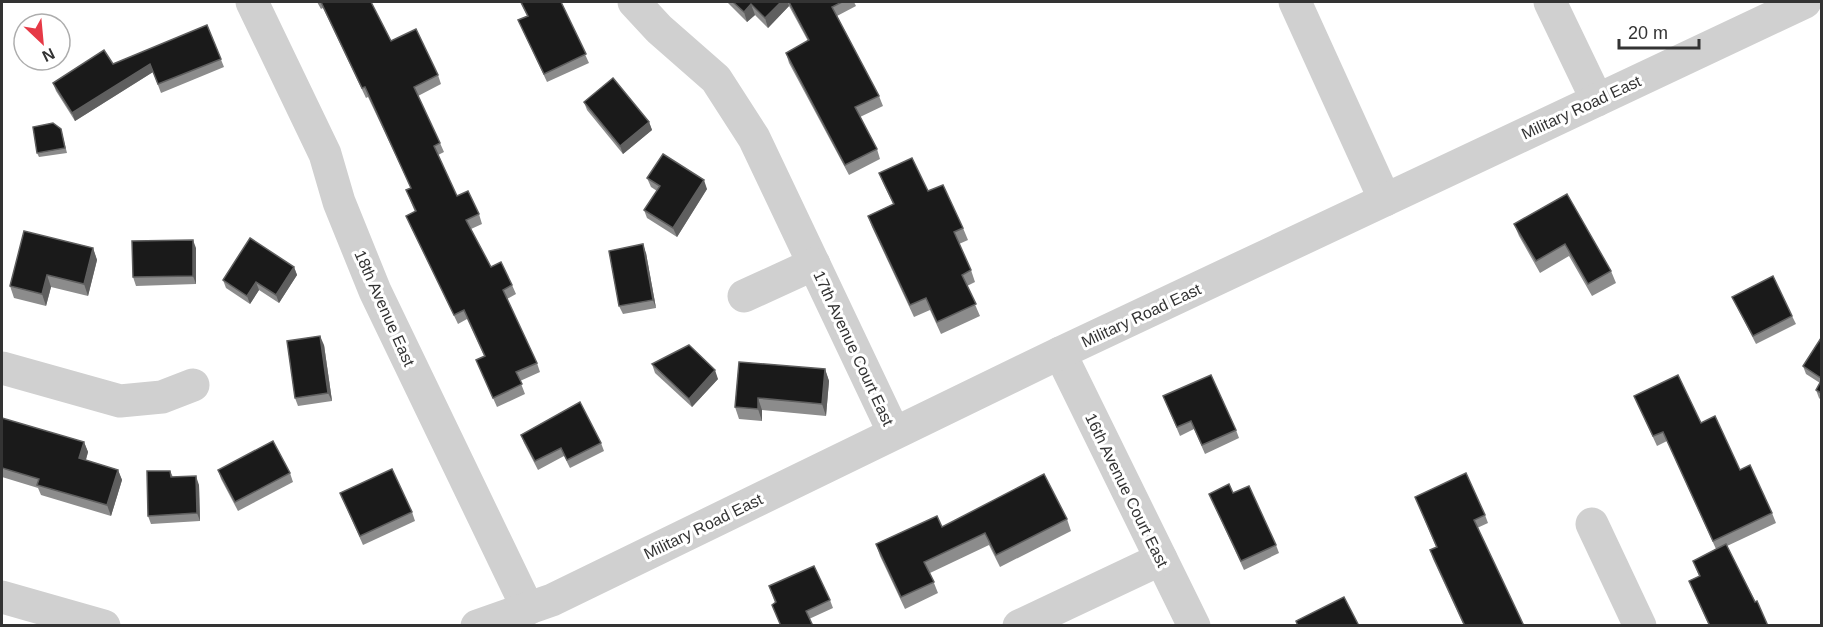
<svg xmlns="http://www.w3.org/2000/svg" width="1823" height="627" viewBox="0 0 1823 627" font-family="Arial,sans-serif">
  <rect width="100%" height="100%" fill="#fff"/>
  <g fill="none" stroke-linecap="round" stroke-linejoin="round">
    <g stroke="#d0d0d0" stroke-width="33">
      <path d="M252,2L325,154L339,202L375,291L528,609"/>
      <path d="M634,2L659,29L716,79L754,138L894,433"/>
      <path d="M1295,2L1385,200"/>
      <path d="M1550,2L1597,100"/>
      <path d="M744,296L814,264"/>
      <path d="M1060,353L1194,626"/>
      <path d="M2,368L120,401L162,397L193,385"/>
      <path d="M1592,524L1640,626"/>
      <path d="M2,597L104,626"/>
      <path d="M477,626L552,600L1060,353L1805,2"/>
      <path d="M1019,626L1161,559"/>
    </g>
  </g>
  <g fill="#8c8c8c">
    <path d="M317,2H371L391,41L438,75L441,84L418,96L440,143L444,152L438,155L457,196L479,214L482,224L471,229L491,267L512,285L516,294L507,299L537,363L540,372L520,381L525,394L497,407L476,360L484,356L467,319L458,324L410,225L406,216L415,212L406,190L411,188L368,97L366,98L323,8L321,9Z"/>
    <path d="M520,2H561L589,63L547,82L518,20L527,16Z"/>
    <path d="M727,2H854L856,6L837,16L879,96L883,106L860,117L877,149L880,159L849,175L789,63L786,53L808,41L789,6L768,28L755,15L747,22Z"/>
    <path d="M207,25L224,67L161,93L153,72L75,121L56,91L53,83L113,64Z"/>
    <path d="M584,102L649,122L652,130L623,154L587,110Z"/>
    <path d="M61,129L67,153L39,157L37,153Z"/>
    <path d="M879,173L928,191L963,228L968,240L959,244L971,270L975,282L967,286L980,316L941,334L930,310L914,317L872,227L868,216L893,204L884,185Z"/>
    <path d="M647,178L707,189L677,237L647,218L644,210L657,191L651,187Z"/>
    <path d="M1567,194L1611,271L1616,283L1592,296L1569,256L1540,273L1519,236L1514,224Z"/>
    <path d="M93,248L97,260L88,296L51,287L46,306L14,298L10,286Z"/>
    <path d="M196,248V284L136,286L133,277Z"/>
    <path d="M646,253L656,308L623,314L619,306Z"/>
    <path d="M294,267L297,275L279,303L259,290L250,304L226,288L223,280Z"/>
    <path d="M1732,297L1792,316L1796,324L1756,344L1736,305Z"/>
    <path d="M1821,338V400L1819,398L1816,390L1820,383L1806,374L1803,366Z"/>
    <path d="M324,345L332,401L298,406L295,398Z"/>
    <path d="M652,364L718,379L692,407L655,373Z"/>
    <path d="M825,369L829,381L826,416L762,410V421L739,419L735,407Z"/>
    <path d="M1163,396L1236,430L1239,438L1205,454L1194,429L1180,436Z"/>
    <path d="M1634,396L1701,423L1740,470L1772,513L1776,523L1727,546L1768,626H1709L1689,581L1699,576L1693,561L1716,549L1667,441L1657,446L1638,405Z"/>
    <path d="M2,418L84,442L88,452L86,460L118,470L122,480L111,516L41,495L38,488L2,477Z"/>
    <path d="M521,435L601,443L604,451L570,468L564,456L538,470L524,443Z"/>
    <path d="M218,470L290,473L293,482L238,511L221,479Z"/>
    <path d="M170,471L173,477L199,485L200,521L151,524L148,516Z"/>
    <path d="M340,493L412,512L415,521L363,545Z"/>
    <path d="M1233,493L1276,545L1279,553L1244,570L1209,494Z"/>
    <path d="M1415,497L1485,515L1488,523L1477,528L1524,626H1464L1433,559L1430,550L1436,547Z"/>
    <path d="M1067,519L1071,531L1000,567L989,545L930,573L938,593L905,609L880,556L876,544L942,527Z"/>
    <path d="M769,586L830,600L833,608L809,619L812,626H781L772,605L775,603Z"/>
  </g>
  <g fill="#5f5f5f">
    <path d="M781,2H788L789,6L768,28L765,18Z"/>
    <path d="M751,4L755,15L747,22L744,12Z"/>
    <path d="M150,64L153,72L75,121L72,113Z"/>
    <path d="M649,122L652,130L623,154L620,146Z"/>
    <path d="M704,180L707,189L677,237L673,228Z"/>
    <path d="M193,240L196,248V284L193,276Z"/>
    <path d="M643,244L646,253L656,308L653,300Z"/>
    <path d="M93,248L97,260L88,296L84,284Z"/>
    <path d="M294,267L297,275L279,303L276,295Z"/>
    <path d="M47,275L51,287L46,306L42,294Z"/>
    <path d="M256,282L259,290L250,304L247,296Z"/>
    <path d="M320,336L324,345L332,401L328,393Z"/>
    <path d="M825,369L829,381L826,416L822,404Z"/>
    <path d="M715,370L718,379L692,407L689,399Z"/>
    <path d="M758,398L762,410V421L758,409Z"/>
    <path d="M84,442L88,452L83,469L79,458Z"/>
    <path d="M118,470L122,480L111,516L107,505Z"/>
    <path d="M196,476L199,485L200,521L197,513Z"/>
  </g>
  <g fill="#1a1a1a" stroke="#5f5f5f" stroke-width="1.5">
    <path d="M321,2H371L391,41L416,29L438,75L414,87L440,143L434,146L457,196L468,191L479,214L466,220L491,267L501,262L512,285L503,290L537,363L516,372L522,384L493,398L476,360L485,356L464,310L454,315L406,216L416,211L406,190L411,188L365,87L362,88Z"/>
    <path d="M521,2H561L586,54L544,74L518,20L528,16Z"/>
    <path d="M733,2H781L765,18L751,4L744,12Z"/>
    <path d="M789,2H842L832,7L879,96L855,107L877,149L845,165L786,53L809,40Z"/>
    <path d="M207,25L221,59L158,84L150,64L72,113L53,83L104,50L113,64Z"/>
    <path d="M613,78L649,122L620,146L584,102Z"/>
    <path d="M53,123L61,129L65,148L37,153L33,127Z"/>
    <path d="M663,154L704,180L673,228L644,210L660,186L647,178Z"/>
    <path d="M912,158L928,191L943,185L963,228L954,232L971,270L962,275L976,304L937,322L926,298L910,305L868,216L894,204L879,173Z"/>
    <path d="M1567,194L1611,271L1588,284L1565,244L1536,261L1514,224Z"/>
    <path d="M24,231L93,248L84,284L47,275L42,294L10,286Z"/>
    <path d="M250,238L294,267L276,295L256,282L247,296L223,280Z"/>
    <path d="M193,240V276L133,277L132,241Z"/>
    <path d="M643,244L653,300L619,306L609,251Z"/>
    <path d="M1773,276L1792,316L1753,336L1732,297Z"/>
    <path d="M320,336L328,393L295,398L287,341Z"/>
    <path d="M1821,338V378L1803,366Z"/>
    <path d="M689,345L715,370L689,399L652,364Z"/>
    <path d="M739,362L825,369L822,404L758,398V409L735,407Z"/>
    <path d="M1211,375L1236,430L1202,445L1191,421L1177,427L1163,396Z"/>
    <path d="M1678,375L1701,423L1715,416L1740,470L1750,465L1772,513L1713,541L1663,432L1653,436L1634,396Z"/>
    <path d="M1821,381V393L1816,390Z"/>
    <path d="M580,402L601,443L567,460L561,448L535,461L521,435Z"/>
    <path d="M2,418L84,442L79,458L118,470L107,505L37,485L39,479L2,468Z"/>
    <path d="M273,441L290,473L235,502L218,470Z"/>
    <path d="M392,469L412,512L360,536L340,493Z"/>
    <path d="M147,471H170L171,477L196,476L197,513L148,516Z"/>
    <path d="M1466,473L1485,515L1474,520L1524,626H1465L1430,550L1437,547L1415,497Z"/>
    <path d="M1044,474L1067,519L996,555L985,533L924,562L934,582L901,597L876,544L937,516L942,527Z"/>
    <path d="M1229,484L1233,493L1249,486L1276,545L1241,561L1209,494Z"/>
    <path d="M1726,544L1755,602L1757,601L1768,626H1710L1689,581L1700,576L1693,561Z"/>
    <path d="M814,566L830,600L806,611L812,624L808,626H781L772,605L776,602L769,586Z"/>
    <path d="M1344,597L1359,626H1298L1296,621Z"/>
  </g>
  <g text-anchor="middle" stroke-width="6" stroke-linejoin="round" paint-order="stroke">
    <g font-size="16" fill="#333" stroke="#fff">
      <text transform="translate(1581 107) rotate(-25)" y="6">Military Road East</text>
      <text transform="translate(385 308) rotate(66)" y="6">18th Avenue East</text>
      <text transform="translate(1141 315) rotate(-25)" y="6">Military Road East</text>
      <text transform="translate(854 348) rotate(65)" y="6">17th Avenue Court East</text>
      <text transform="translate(1127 490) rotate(64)" y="6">16th Avenue Court East</text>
      <text transform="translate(703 526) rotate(-26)" y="6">Military Road East</text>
    </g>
  </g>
  <rect width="1823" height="627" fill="none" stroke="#333333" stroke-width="6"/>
  <g transform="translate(42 42) rotate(154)"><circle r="28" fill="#ffffff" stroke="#adadad" stroke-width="1.5"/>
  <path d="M0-4.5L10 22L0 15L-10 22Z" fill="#e63946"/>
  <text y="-9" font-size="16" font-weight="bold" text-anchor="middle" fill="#333333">N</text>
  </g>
  <path d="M1619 39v9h80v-9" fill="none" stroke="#333333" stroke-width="3"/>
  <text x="1628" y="39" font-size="18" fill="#333333" stroke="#ffffff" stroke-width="4.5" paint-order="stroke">20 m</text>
</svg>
